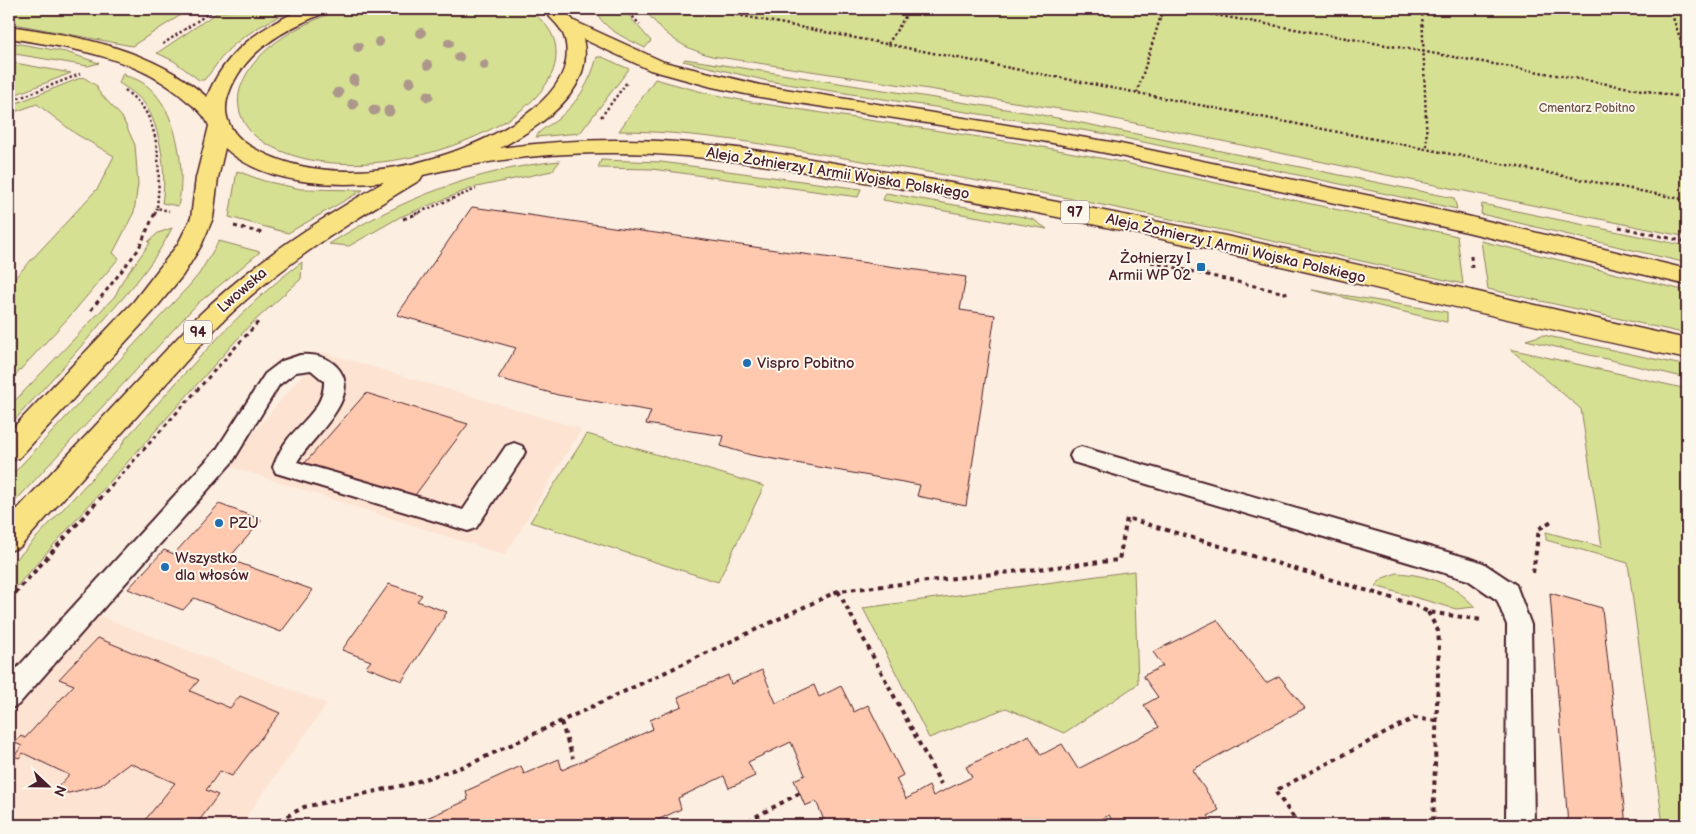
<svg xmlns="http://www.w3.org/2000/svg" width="1696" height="834" viewBox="0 0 1696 834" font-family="'Balsamiq Sans',sans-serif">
  <rect width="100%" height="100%" fill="#fceee0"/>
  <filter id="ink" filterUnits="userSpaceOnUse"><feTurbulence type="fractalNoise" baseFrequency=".02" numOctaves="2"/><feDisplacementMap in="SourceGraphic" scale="10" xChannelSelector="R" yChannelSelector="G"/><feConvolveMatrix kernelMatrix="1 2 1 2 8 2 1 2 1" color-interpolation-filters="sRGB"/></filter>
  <g filter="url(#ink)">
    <g fill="#fde3d1">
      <path d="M322,352L581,429L505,555L226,465Z"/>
      <path d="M94,614L327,704L240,825H9V711Z"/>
    </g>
    <g fill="#d5e093" stroke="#90805f">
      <path d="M9,9H164L187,11L132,46L9,23Z"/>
      <path d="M294,9C271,20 247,32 228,50C219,59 213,71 204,80H199L174,61L157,53L218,12Z"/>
      <path d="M343,9H525C542,17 556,33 556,52C557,77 538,97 520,111C458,158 327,187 259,139C242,127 234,106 241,86C256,45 305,22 343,9Z"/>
      <path d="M595,9H623L651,41L645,48C626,38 603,30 595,9Z"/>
      <path d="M644,9H1687V237L1086,113L712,56C679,47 665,35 644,9Z"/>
      <path d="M9,42L66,52L99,63L88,66L9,53Z"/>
      <path d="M597,57H602L629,69L580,133L536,137C539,130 550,125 557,120C578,102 590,83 597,57Z"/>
      <path d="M685,59L1037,114L1454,198L1457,209L1101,133L768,81L683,61Z"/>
      <path d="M9,62L71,73L9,97Z"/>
      <path d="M123,73L126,74L125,76C174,84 188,165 178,206L162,203C167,175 161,126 144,103C137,94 128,89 119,83Z"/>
      <path d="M83,77L97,86L98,91L122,117L135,145L138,184L134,212L113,253L119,258L70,316L9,382V284L98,188L114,156L76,134L37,104L9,114V106Z"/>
      <path d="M655,79L706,93L751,102L1037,146L1116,161L1457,236L1463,284C1269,240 1076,196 880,164C795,150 704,131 619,131Z"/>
      <path d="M601,160L661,162L861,189L858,197L652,169L598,168Z"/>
      <path d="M560,161L552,171L472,188L400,217L349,246L329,244C399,200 477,169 560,161Z"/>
      <path d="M237,171L264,181L301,189L363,190L288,233L229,217Z"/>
      <path d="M886,193L1024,217L1034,220L1047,229L883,200Z"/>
      <path d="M1482,204L1687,246V263L1481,214Z"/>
      <path d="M172,228C156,260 133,287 109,314C77,352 43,389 9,426V407L115,296L123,280L150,243L148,242L158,233Z"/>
      <path d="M219,241L260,252L197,304L9,508V478L188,287L199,274Z"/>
      <path d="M1481,241L1687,291V334L1488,289Z"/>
      <path d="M302,262L301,279L249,326L9,595V567L120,448L126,438C183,377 236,311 302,262Z"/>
      <path d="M1312,290L1447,312V322H1446Z"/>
      <path d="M1543,335L1687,366V378L1526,340Z"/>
      <path d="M1510,349L1687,389V825H1663L1628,563L1546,540V532L1602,547L1581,409Z"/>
      <path d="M587,434L764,486L718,582L530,522Z"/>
      <path d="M1134,571L1138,684L1064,733L1006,708L929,738L863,608Z"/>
      <path d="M1397,573C1428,575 1454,584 1475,607L1456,609L1375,586L1383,578Z"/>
    </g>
    <g fill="#fec9af" stroke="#4a1f2b">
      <path d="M472,207L966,277L960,310L995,315L966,506L917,496L920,485L751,455L721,446L724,436L646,424L651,411L558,395L498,378L516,348L397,315Z"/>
      <path d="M366,393L468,424L412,499L304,464Z"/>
      <path d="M219,504L262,520L228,559L313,590L281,632L194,598L183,610L128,589L164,550L174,554Z"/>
      <path d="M389,584L422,595L417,601L447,612L402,681L366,667L371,661L342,650Z"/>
      <path d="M1550,593L1602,608L1626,825H1568Z"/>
      <path d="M1217,620L1266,683L1279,676L1305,708L1192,770L1219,810L1208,816L1215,825H1115L1109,815L1091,825H826L816,801L805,806L794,780L805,775L791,742L748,762L755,776L729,788L724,776L678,798L681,809L647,825H411L468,800L466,791L521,766L524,774L559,759L562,770L653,729L650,720L682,706L678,697L728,675L731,684L762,670L776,703L814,685L819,697L841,686L854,712L868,705L903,775L896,779L906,799L929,786L933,796L972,777L966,767L1029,735L1041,755L1062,744L1078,769L1159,727L1144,705L1158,697L1143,676L1163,666L1153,652Z"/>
      <path d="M98,638L199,680L190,691L230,708L240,696L280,713L232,776L220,771L206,790L218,795L196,825H141L175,783L130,763L101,785L69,793L54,791L69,775L23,753L19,758L14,756L22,746L15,743L21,736L25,738L74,685L59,679Z"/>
    </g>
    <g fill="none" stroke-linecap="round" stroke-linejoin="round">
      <g stroke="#4a1f2b" stroke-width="4">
        <g id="service">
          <path d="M300,355C313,354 326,356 336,366C366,396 311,437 297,462L463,510L506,446L514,443L522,446L525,452L522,458L476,528L468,531L276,473L273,467C277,457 281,448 288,439C302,422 325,406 324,381L311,370L296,372L279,385L233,461L18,705L9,709V677L217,449L265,374L282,361Z"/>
          <path d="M1081,447L1475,560L1483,563L1516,585L1531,625L1534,825H1506L1507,625L1497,600L1468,580L1073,462L1070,456L1073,450Z"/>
        </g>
      </g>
      <g stroke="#4a1f2b" stroke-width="3">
        <path id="primary" d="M303,9H327L324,13C285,29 244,51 229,93C219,119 235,139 257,150C288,166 318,171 352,171C379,171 408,166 434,158C480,145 581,101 565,39C561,25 551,20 543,9H563L574,21L664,62L760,85L1111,142L1467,216L1687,269V285L1467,232L1111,154L1042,141L760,97L712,87L650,70L583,39C596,91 539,127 500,148C538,143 576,140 615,140C717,139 821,161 921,178C1179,220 1433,283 1687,339V359C1430,305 1176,234 916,191C817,174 716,153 615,153C550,152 486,160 423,175L420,180C347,224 275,268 215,329L20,547L9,551V518L197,317C253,262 317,221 384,182C334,187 264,185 225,148L218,178L213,218L201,246L183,275L152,313L19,458L9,461V432L134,301L178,244L191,218L196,178L209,126C205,115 196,108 187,101C137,56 72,48 9,38V26C80,36 152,49 207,97C224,53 260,27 303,9Z"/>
      </g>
      <g stroke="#4a1f2b" stroke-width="2.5" stroke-dasharray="2.5 2.5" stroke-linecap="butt">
        <path d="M626,9L640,25"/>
        <path d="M707,9L1687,200"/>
        <path d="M1181,9L1687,98"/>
        <path d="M1422,9L1427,148"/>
        <path d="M1670,9L1687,58"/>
        <path d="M163,44L215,9"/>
        <path d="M888,44L910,9"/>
        <path d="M125,90C132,96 139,102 144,109C161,136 160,178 157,208L169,211"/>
        <path d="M1137,93L1163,9"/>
        <path d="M9,102L80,74"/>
        <path d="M601,117L627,82"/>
        <path d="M155,214L157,208"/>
        <path d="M415,214L476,189"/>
      </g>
      <g stroke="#4a1f2b" stroke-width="3" stroke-dasharray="4 4" stroke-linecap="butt">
        <path d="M403,219L419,213"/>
        <path d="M234,226L262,233"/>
        <path d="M1619,227L1687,242"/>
        <path d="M1471,256L1472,269"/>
        <path d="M1151,262L1285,293L1291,291"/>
        <path d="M91,310L138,250L155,213"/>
        <path d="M111,486L259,321"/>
      </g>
      <g stroke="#4a1f2b" stroke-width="4" stroke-dasharray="4.5 4.5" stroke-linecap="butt">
        <path d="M1533,573L1539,529L1553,520"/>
        <path d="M838,591L941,784"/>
        <path d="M9,600L112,485"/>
        <path d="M1428,612L1438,631L1439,643L1433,825"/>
        <path d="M561,722L573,758"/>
        <path d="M271,825L304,807L409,784L468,765L838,591L1119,560L1127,518L1415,605L1428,612L1482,620"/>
        <path d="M740,825L800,793"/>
        <path d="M1299,825L1275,791L1414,718L1437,721"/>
      </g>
      <use href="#service" fill="#fbf7ec" fill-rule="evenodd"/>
      <use href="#primary" fill="#f8e281" fill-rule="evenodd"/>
    </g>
    <g fill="#ad978b">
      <circle cx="421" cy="33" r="5"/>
      <circle cx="379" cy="42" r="5"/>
      <circle cx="449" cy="43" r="5"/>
      <circle cx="358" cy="47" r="5"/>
      <circle cx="459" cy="57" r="5"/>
      <circle cx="428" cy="65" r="5"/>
      <circle cx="484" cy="65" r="5"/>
      <circle cx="354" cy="80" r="5.5"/>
      <circle cx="410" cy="82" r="5.5"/>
      <circle cx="338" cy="93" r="5.5"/>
      <circle cx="428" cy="96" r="5.5"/>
      <circle cx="353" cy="104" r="5.5"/>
      <circle cx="374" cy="110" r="5.5"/>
      <circle cx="389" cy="111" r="5.5"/>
    </g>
  </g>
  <g fill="#1f6fb2" stroke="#fbf7ec" stroke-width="2">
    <rect x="1196" y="262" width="10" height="10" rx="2.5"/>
    <circle cx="747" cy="363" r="5"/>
    <circle cx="219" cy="523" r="5"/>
    <circle cx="165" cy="567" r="5"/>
  </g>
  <g text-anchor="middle" stroke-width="4" stroke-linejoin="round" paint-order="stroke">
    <g font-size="12" fill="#6d4f45" stroke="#fbf7ec">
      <text x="1587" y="112">Cmentarz Pobitno</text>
    </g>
    <g fill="#fbf7ec" stroke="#7f6065" stroke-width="1">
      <rect x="1061" y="200.5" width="28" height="23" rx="4"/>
      <rect x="184" y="320.5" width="28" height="23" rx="4"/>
    </g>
    <g font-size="14" font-weight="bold" fill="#4a1f2b">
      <text x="1075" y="217">97</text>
      <text x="198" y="337">94</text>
    </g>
    <g font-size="15" fill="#4a1f2b" stroke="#fbf7ec">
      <text transform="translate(838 173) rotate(9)" y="5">Aleja Żołnierzy I Armii Wojska Polskiego</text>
      <text transform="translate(1236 248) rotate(13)" y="5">Aleja Żołnierzy I Armii Wojska Polskiego</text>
      <text transform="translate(242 290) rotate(-41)" y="5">Lwowska</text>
    </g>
    <g font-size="15" fill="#4a1f2b" stroke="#fbf7ec" text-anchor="start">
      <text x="1191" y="263" text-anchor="end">Żołnierzy I<tspan x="1191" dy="17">Armii WP 02</tspan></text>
      <text x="757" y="368">Vispro Pobitno</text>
      <text x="229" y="528">PZU</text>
      <text x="175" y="563">Wszystko<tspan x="175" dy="17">dla włosów</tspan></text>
    </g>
  </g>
  <rect width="1696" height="834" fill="none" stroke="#fbf7ec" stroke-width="30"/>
  <rect x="15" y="15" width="1666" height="804" fill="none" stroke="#4a1f2b" stroke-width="2" filter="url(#ink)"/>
  <g transform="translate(48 786) rotate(112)" stroke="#fbf7ec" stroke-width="4" paint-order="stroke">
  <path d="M0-4L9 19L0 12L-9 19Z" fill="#4a1f2b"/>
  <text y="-8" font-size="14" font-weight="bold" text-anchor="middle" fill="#4a1f2b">N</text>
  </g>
</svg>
